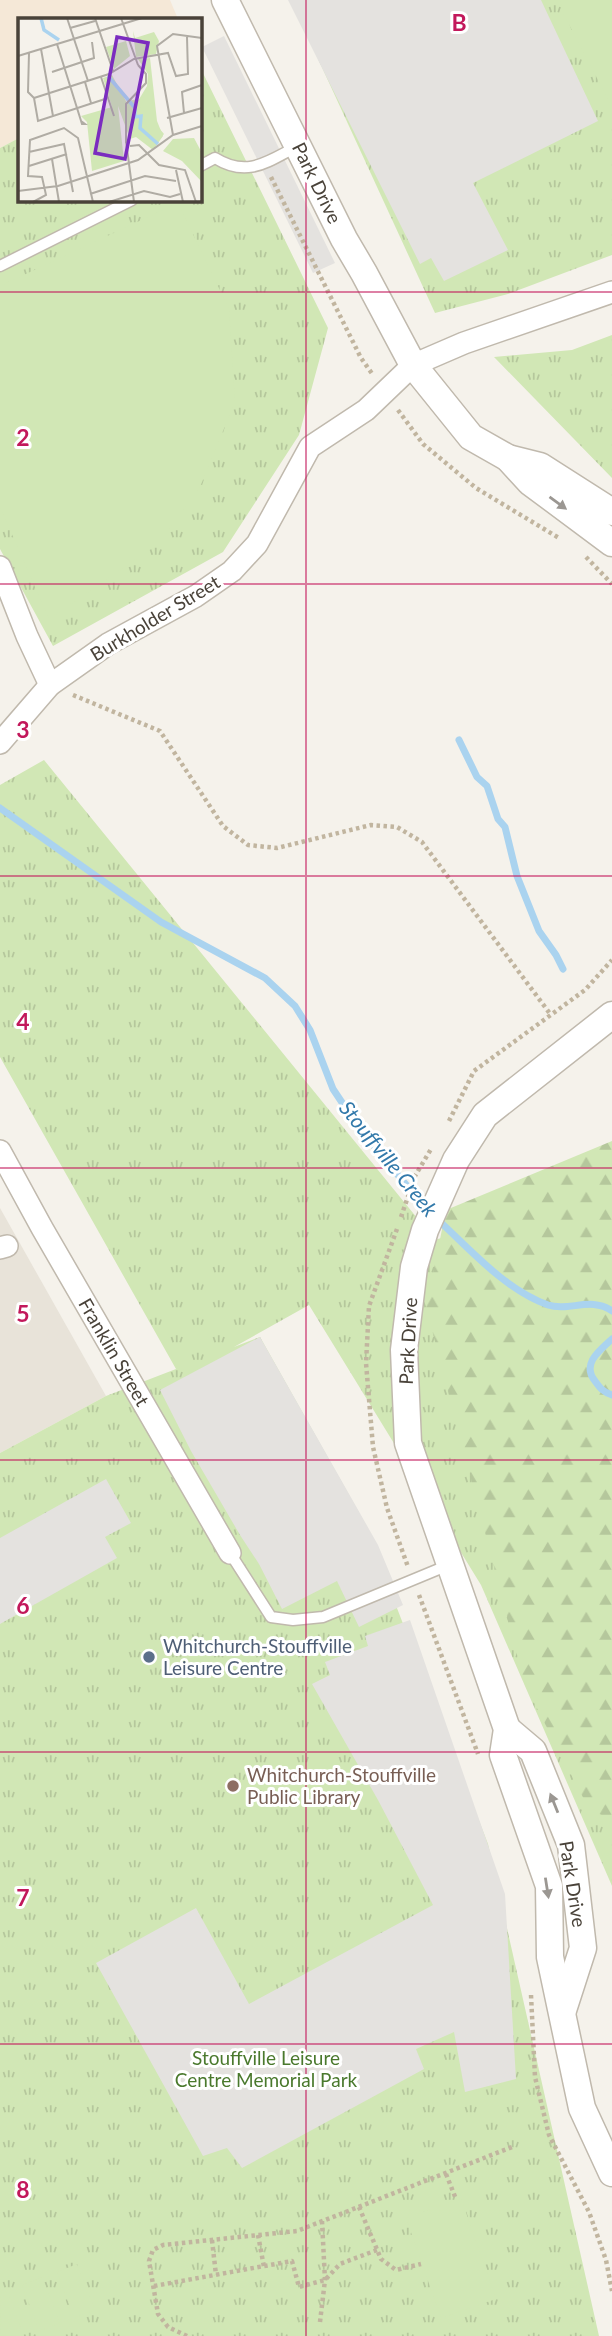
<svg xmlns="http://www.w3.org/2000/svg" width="612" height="2336" viewBox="0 0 612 2336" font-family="Lato,sans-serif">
  <defs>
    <pattern id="grass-tufts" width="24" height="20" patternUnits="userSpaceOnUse" patternTransform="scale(1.75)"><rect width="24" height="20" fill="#d1e7b5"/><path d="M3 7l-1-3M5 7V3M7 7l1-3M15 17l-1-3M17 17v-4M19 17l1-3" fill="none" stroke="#b5c79c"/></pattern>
    <pattern id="forest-firs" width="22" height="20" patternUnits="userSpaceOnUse" patternTransform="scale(1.75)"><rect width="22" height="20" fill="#d1e7b5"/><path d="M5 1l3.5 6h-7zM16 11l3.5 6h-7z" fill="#b5c79c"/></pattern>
  </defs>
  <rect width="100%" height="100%" fill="#f5f2eb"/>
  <path fill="#e8e3d9" d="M0,1208L106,1396L0,1453Z"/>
  <path fill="#f5e8d7" d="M0,0H170L178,19H19V138L0,148Z"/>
  <g fill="url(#grass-tufts)">
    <path d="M291,0H612V255L508,294L435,313Z"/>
    <path d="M200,67L328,328L299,435L223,552L53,646L0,549V148L19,138V200H200Z"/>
    <path d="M612,335V478L494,357L572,350Z"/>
    <path d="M44,760L435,1240L612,1182V1886L481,1585L309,1305L234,1347L260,1337L363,1520L488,1844L599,2336H0V1453L106,1396L176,1369L0,1057V785Z"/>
  </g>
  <path fill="url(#forest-firs)" d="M612,1141V1820L589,1809L525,1685L426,1307L446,1210Z"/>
  <g fill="#d1e7b5">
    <path d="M560,0H612V107L564,15Z"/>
    <path d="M178,203L229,309L235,402L200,487L158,544L49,619L0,507V286Z"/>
    <path d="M461,2198L496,2299L441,2318L406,2218Z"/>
    <path d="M77,2264L95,2310L74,2318L57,2272Z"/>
    <path d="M42,2277L60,2323L39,2331L22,2285Z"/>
    <path d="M7,2291L24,2336H1L0,2293Z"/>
  </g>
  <g fill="#e4e2df">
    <path d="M288,0H541L598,121L473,183L508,250L444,281L431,258L420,264Z"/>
    <path d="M224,36L335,263L313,273L202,47Z"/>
    <path d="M260,1337L378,1545L403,1605L359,1627L337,1581L282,1609L259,1564L240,1535L191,1451L160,1390Z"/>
    <path d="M106,1479L131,1523L105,1537L117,1558L0,1624V1538Z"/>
    <path d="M410,1620L505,1894L516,2079L465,2092L454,2032L416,2049L424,2069L242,2168L227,2148L203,2156L96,1963L196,1908L249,2004L433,1905L378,1800L312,1684L330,1675L325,1662L368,1646L365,1636Z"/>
  </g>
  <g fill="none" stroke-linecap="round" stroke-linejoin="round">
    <g stroke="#aad3ef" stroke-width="7">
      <path d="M459,740L477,777L487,786L498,819L505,827L517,876L539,931L556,955L563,969"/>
      <path d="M0,808L161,922L265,978L295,1006L310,1030L333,1089L359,1128L427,1210"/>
      <path d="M436,1218C470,1249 504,1289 548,1305C569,1312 591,1296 612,1311"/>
      <path d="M612,1339C600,1350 581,1364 595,1381C600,1388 603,1392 612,1395"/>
    </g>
    <g stroke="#c0b9ad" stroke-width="13">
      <g id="service">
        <path d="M200,166L215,158C247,178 267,162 296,147"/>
        <path d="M0,266L132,200"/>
        <path d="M230,1553L271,1617L293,1620L323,1617L451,1564"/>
      </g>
    </g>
    <g stroke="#c0b9ad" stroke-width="24">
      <g id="minor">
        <path d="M0,567L27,636L50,685"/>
        <path d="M0,743L50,685L108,644L196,596L232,571L257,544L310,447L366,410L413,365L464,343L612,292"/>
        <path d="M0,1151L42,1228L230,1553"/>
        <path d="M0,1248L7,1246"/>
      </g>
    </g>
    <g stroke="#c0b9ad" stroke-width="29">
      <g id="tertiary">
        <path d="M225,0L344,239L364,273L413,365L471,437L508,458L540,466L612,512"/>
        <path d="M508,458L530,482L612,543"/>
        <path d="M612,1015L485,1115L456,1160L425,1230L414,1267L404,1350L408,1443L507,1729L503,1755L549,1886L550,1957L582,2108L612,2173"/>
        <path d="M507,1729L533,1751L571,1845L583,1948L563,2010"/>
      </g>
    </g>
    <g stroke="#c1b59f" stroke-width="4.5" stroke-dasharray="3.5 3.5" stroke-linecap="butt">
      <path d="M271,177L361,358L373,375"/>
      <path d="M398,410L423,444L476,488L559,538"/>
      <path d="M586,557L612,584"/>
      <path d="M73,695L160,731L223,826L248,845L277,848L371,825L397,827L422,842L551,1015"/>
      <path d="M449,1121L474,1071L585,990L612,960"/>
      <path d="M401,1217L415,1176L431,1149"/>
      <path d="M397,1229L369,1306L366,1363L373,1447L387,1508L408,1567"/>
      <path d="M419,1595L478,1754"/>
      <path d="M531,1995L535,2077L549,2135L589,2212L606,2260L612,2291"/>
      <path d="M446,2174L456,2199"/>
      <path d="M359,2207L381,2259L396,2270L421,2264"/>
      <path d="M258,2235L264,2267"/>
      <path d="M212,2240L216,2275"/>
      <path d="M154,2286L292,2261L299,2287L325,2280L340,2264L377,2250"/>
      <path d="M320,2322L325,2280L322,2221"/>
      <path d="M187,2336L168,2327L158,2314L149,2261L153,2250L163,2245L297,2231L512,2147"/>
    </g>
    <use href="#service" stroke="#fff" stroke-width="10"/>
    <use href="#minor" stroke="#fff" stroke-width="21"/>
    <use href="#tertiary" stroke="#fff" stroke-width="26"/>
  </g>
  <defs><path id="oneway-solid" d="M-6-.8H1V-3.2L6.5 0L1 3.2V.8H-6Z" transform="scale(1.75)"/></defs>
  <g fill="#9b9792">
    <use href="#oneway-solid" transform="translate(558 503) rotate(36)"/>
    <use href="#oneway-solid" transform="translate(554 1803) rotate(-112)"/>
    <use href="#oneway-solid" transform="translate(547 1888) rotate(81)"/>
  </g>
  <path fill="none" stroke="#c2185b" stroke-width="2" stroke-opacity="0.55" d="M306,0V2336M0,292H612M0,584H612M0,876H612M0,1168H612M0,1460H612M0,1752H612M0,2044H612"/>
  <circle fill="#5c6f8a" stroke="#fff" stroke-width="2.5" cx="149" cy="1657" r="7"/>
  <circle fill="#8d6e63" stroke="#fff" stroke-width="2.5" cx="233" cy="1786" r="7"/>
  <g text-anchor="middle" stroke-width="6" stroke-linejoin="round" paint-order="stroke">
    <g font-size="19" fill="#494239" stroke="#fff">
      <text transform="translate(317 183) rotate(64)" y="7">Park Drive</text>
      <text transform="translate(155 618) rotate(-31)" y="7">Burkholder Street</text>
      <text transform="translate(408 1341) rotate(-87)" y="7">Park Drive</text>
      <text transform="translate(114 1352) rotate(60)" y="7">Franklin Street</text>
      <text transform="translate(573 1884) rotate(81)" y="7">Park Drive</text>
    </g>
    <g font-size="19" fill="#4e5e75" stroke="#fff" text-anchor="start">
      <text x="163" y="1653">Whitchurch-Stouffville<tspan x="163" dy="22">Leisure Centre</tspan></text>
    </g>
    <g font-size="19" fill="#785e54" stroke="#fff" text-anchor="start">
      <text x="247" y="1782">Whitchurch-Stouffville<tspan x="247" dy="22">Public Library</tspan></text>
    </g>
    <g font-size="19" fill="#4a792d" stroke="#fff">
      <text x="266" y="2065">Stouffville Leisure<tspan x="266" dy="22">Centre Memorial Park</tspan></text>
    </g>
    <g font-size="21" font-style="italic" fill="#3279aa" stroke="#fff">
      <text transform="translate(388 1159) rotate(51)" y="7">Stouffville Creek</text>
    </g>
  </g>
  <g transform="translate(18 18)">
    <rect width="184" height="184" fill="#f5f2eb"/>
    <path d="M115,13L117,20L136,14L141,23L138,36L118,39ZM108,23L112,38L96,51L88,29ZM132,40L139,103L145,118L135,132L118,119L112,121L100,88L106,143L74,153L69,104L63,98L94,89L85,60L94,57L109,85L120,83L129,68L130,56L120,41Z" fill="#d1e7b5"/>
    <path d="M120,81L129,110H141L146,116L135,129L128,119L111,115L110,83ZM176,120L184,135V164L164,143L145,133L155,121Z" fill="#d1e7b5"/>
    <path fill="none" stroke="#aad3ef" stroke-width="3.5" d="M23,0L26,12L41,22M90,58L117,90V99L123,98L122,110L140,126"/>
    <path fill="none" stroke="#b0aca4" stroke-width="2" d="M49,0L70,63M77,0L95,53M103,0L120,47M52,10L77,3M39,26L64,106H67L63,103M23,31L35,98M11,35L10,74L16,80M0,38L124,0M34,54L76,40L74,24M83,59L96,98M67,64L73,85M16,80L91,56L116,41L150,35L158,58L170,56L169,19M16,80L20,103L87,81M166,95L164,74L184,67M149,100L184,90M155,117L139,28L155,16L184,20M108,123L116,184M108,125V86L128,65V56L120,47M112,128L121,127L141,147L167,152L178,184M11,134L46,126L55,174M34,141L41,184M11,148L49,136M158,152L165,184M0,173L40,168L120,142L155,117L184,108M72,176L127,158L158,163M15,184L28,177L24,159L10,158L12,122L46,110L60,120L75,184M91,184L126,173L152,179L162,176"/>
    <path fill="#7b2cbf" fill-opacity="0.15" stroke="#7b2cbf" stroke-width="3.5" d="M99,19L130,25L107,141L77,135Z"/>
    <rect width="184" height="184" fill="none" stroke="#494239" stroke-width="3.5"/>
  </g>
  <g font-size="23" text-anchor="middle" font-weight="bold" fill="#c2185b" stroke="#fff" stroke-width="6" stroke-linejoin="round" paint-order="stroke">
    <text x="459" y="31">B</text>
    <text x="23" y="446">2</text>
    <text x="23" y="738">3</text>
    <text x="23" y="1030">4</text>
    <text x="23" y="1322">5</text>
    <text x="23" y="1614">6</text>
    <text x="23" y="1906">7</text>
    <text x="23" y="2198">8</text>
  </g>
</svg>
